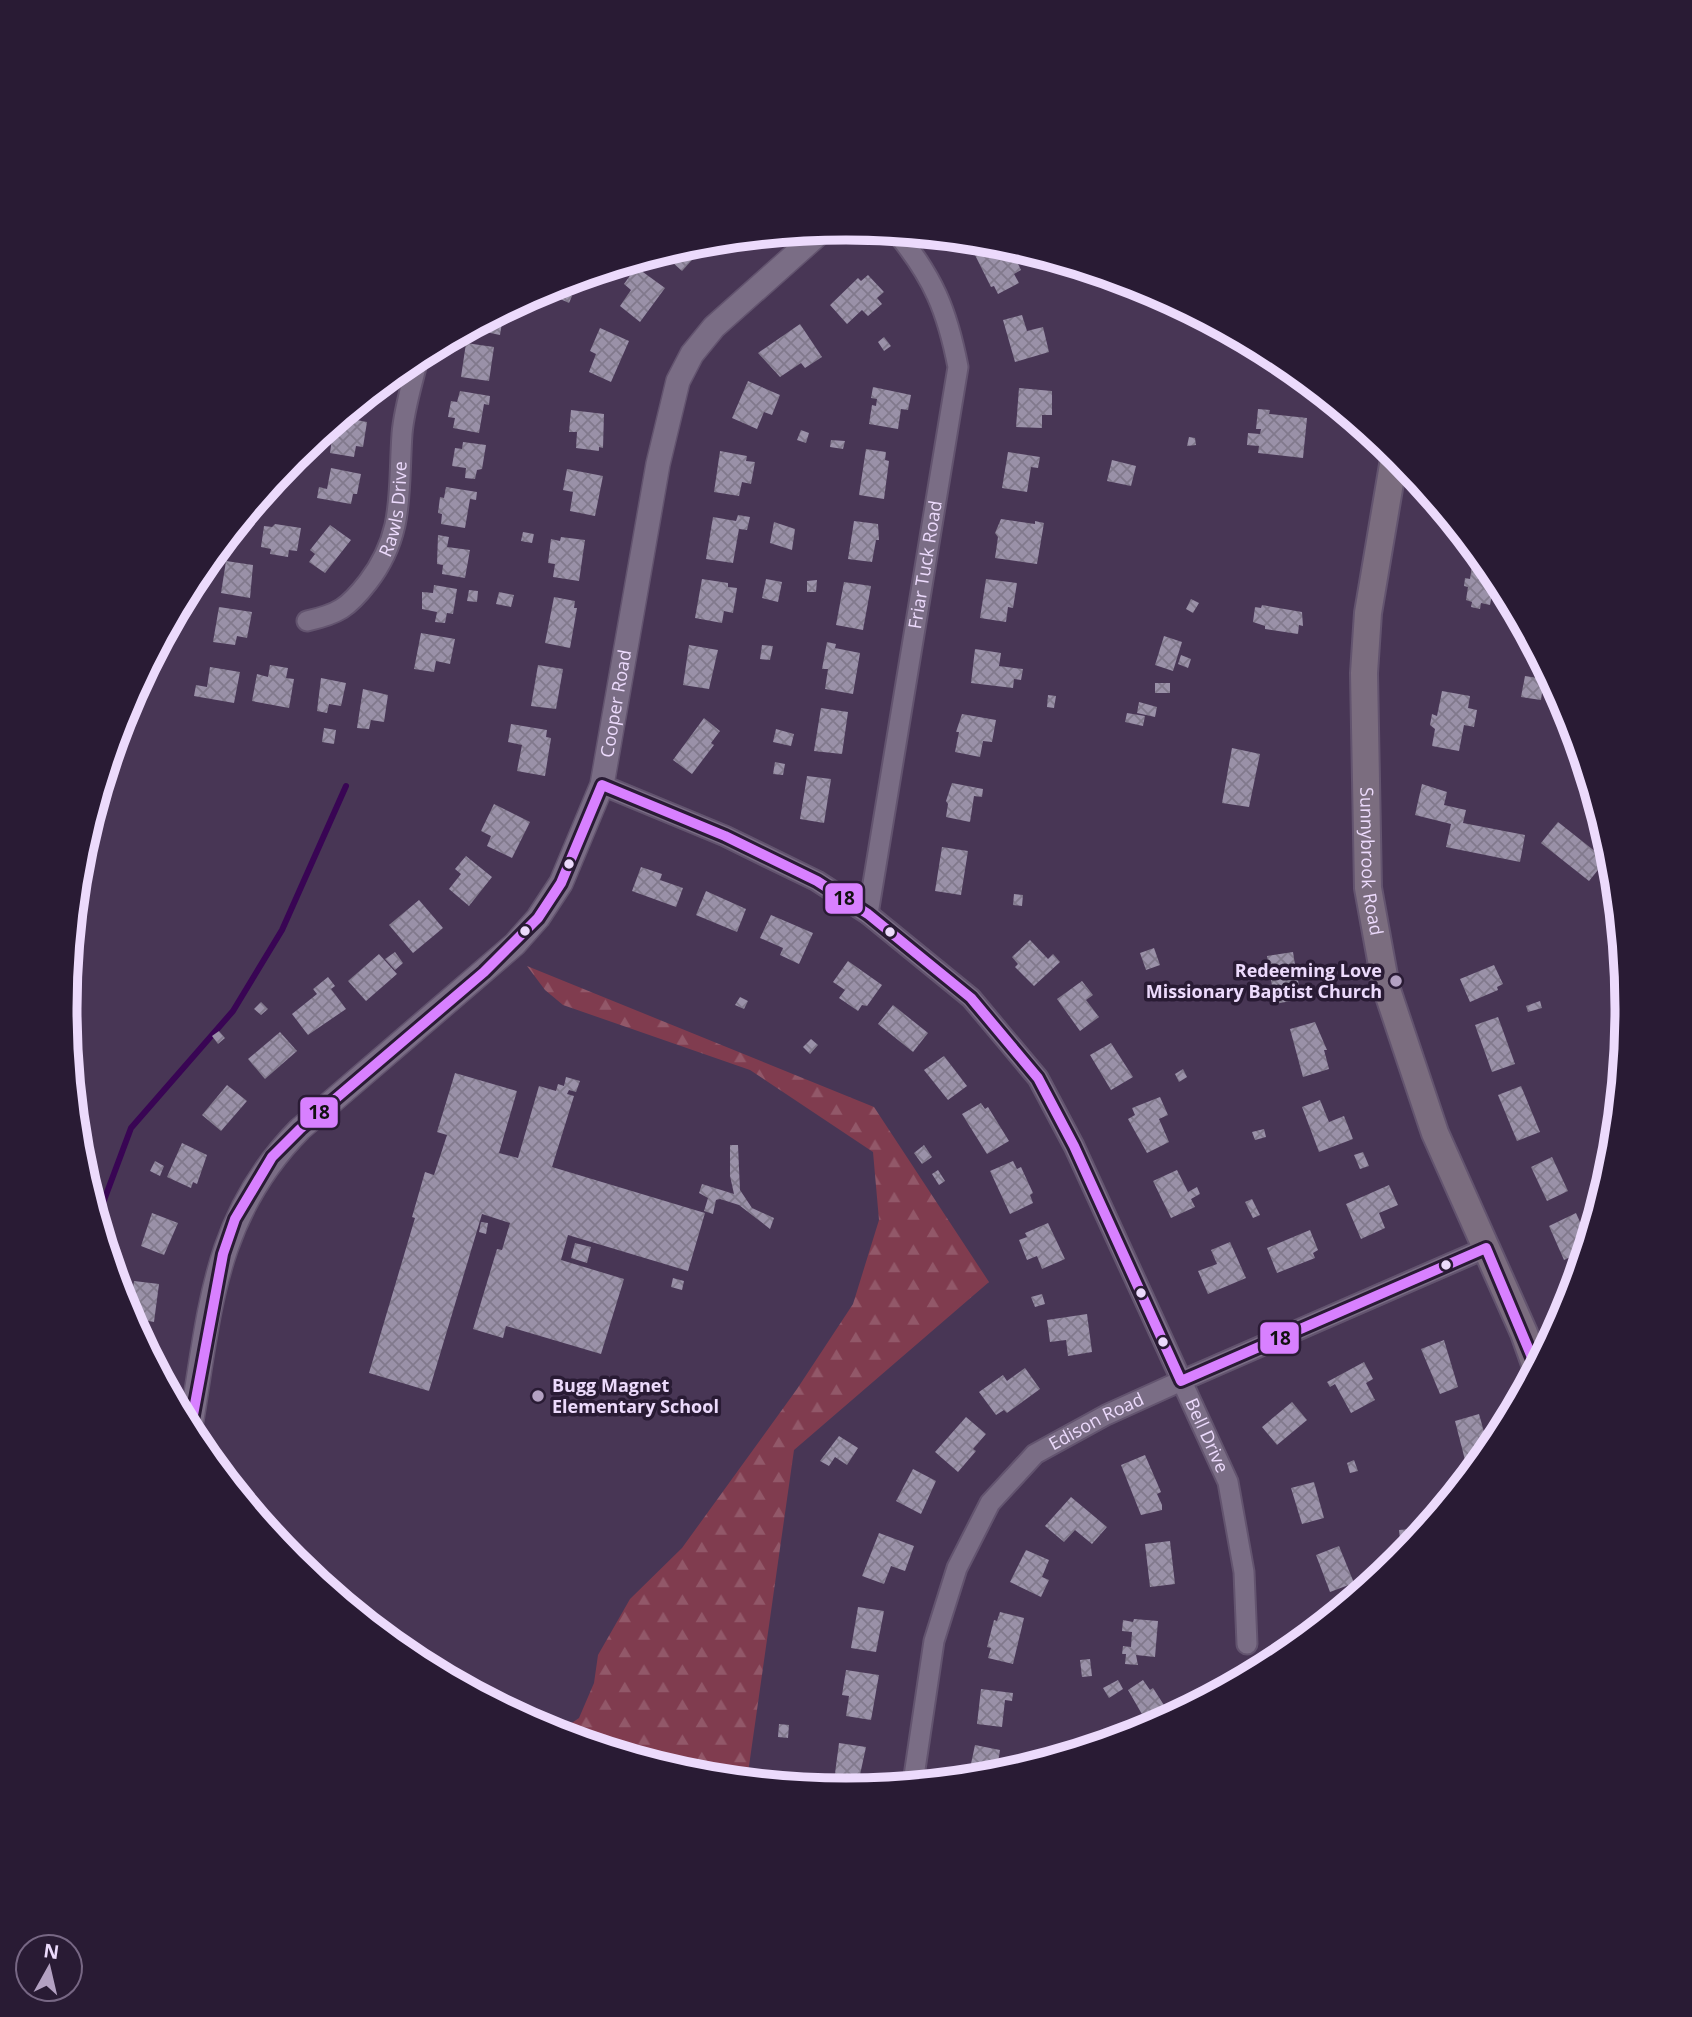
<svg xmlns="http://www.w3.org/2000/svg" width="1692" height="2017" viewBox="0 0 1692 2017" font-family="'Open Sans',sans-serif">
  <defs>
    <pattern id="forest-firs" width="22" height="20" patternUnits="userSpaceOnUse" patternTransform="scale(1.75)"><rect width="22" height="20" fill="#803c4f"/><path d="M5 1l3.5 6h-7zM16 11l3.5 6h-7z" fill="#925869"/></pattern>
    <pattern id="building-cross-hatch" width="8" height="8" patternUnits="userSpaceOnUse" patternTransform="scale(1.75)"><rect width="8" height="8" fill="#9a91a8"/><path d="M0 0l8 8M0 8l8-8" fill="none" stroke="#81798c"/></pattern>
  </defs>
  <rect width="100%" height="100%" fill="#483655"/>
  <path fill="url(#forest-firs)" d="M527,966L874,1107L989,1282L794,1450L747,1780L693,1775L557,1733L579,1718L594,1683L598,1655L630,1599L682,1548L797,1389L853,1304L879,1220L873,1152L750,1070L563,1005L545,990Z"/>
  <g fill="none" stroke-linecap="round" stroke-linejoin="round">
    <path stroke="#390554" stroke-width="6" d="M97,1219L131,1128L233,1011L282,930L346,786"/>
  </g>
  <g fill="url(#building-cross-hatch)">
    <path d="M709,241L682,271L661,252L694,242Z"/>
    <path d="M993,242H997L1005,257L1013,253L1021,270L1014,274L1019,283L998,294L994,286L991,287L973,251Z"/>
    <path d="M636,267L665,288L640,322L620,306L631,290L624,284Z"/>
    <path d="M868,275L884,292L877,298L882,304L868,316L862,310L847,324L830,305L858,278L861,281Z"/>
    <path d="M561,291L572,296L569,303L558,298Z"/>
    <path d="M504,310L500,335L476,330L477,324Z"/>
    <path d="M1022,315L1027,331L1043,327L1049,352L1015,362L1003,320Z"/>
    <path d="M800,324L822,357L805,368L801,363L780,377L758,353Z"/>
    <path d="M600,328L629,341L611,382L589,372L596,354L590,351Z"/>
    <path d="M884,337L891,346L884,351L878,342Z"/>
    <path d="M466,343L494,347L489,381L461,377Z"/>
    <path d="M748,381L780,395L772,415L764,412L757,429L732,418Z"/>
    <path d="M873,387L911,395L908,410L901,409L898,429L869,424L872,405L876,406L877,399L871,398Z"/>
    <path d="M1019,388L1052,391V415H1042V428L1016,427Z"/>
    <path d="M460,391L490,396L489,405L484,404L479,433L453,428L455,418L448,417L451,401L457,402Z"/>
    <path d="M1258,409L1270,410L1269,414L1307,418L1303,458L1258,453L1259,446L1247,445L1248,433L1260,434L1261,429H1256Z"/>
    <path d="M571,410L604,414L603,448L599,447V451L576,448L577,432H569Z"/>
    <path d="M341,417L367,422L363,447L356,446L354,457L330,453L333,432H330L331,425L335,426Z"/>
    <path d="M801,430L809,433L806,443L797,440Z"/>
    <path d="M1189,437L1195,438L1196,445L1187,446Z"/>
    <path d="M831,440L845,441L843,449L830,447Z"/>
    <path d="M463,442L486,445L482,469L477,470L475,479L465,478L466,468L452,466L455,448L462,449Z"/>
    <path d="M866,449L886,452L885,460L889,461L884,499L859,495Z"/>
    <path d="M720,451L747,456L746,461L755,462L751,484L742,482L739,496L714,492Z"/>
    <path d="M1008,452L1040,457L1038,468L1031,467L1027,492L1002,488Z"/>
    <path d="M1112,460L1136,466L1131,486L1107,481Z"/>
    <path d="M331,468L361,474L357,494H353L351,504L317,498L319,487L327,489Z"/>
    <path d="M567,469L603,476L595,516L570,511L573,492L563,490Z"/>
    <path d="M446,487L477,492L476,500L470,499L465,528L441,524L442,514L438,513L440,497L444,498Z"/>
    <path d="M738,515L750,517L747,530L739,529L733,563L706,559L713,517L736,521Z"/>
    <path d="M1001,519L1035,524V521L1044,523L1037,564L995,558L998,537L995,533Z"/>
    <path d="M854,521L878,524L879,540H876L872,562L848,559Z"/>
    <path d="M774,522L795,529L792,550L770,543Z"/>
    <path d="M275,524L301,528L297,551L289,550L288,557L270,554L271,549L261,547L264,526L272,527Z"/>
    <path d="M330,525L351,540L325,573L309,562L315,554L310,550Z"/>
    <path d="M523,532L534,534L532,543L521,541Z"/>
    <path d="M438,535L449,537L447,547L470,550L465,578L442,574L443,565L437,564Z"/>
    <path d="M561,537L585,540L579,581L553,577L555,564L548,563L551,539L560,541Z"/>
    <path d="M226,561L253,565L250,598L221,593Z"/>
    <path d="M1472,566L1485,569L1483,575L1495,578L1490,605L1481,603L1480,609L1471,607L1472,602L1466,600L1468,587L1464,586L1465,578L1470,579Z"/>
    <path d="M702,579L728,583V587L737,588L733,613L724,611L722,623L695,618Z"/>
    <path d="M766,579L782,582L778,602L762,598Z"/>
    <path d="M986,579L1017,583L1013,608L1008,607L1006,622L980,618Z"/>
    <path d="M817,580L816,592H807V581Z"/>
    <path d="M844,582L871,586L863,630L836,625Z"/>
    <path d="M434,585L457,589L453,614L447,613L445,623L435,622L437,612L422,609V592L433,593Z"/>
    <path d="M469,590L478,591L477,602L467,601Z"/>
    <path d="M499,592L514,595L511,607L496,604Z"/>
    <path d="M554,597L575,601L574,608H577L570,648L545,643Z"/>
    <path d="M1191,599L1199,603L1193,613L1186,609Z"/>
    <path d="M1262,605L1302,612L1303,626L1299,625L1298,634L1265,629V626L1253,622L1255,607L1261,608Z"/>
    <path d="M219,607L252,612L247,638L237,636L235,645L213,642Z"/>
    <path d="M421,633L455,639L450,664L436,661L434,672L414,669Z"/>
    <path d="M1164,636L1182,642L1173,671L1155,665Z"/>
    <path d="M827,642L836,644L835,648L860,653L853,694L825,689L828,669H822Z"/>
    <path d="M689,645L718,650L709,689L683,685Z"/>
    <path d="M762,645L773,646L770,660L760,659Z"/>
    <path d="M975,649L1001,653L999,666L1023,669L1021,680L1014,679L1013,688L971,683Z"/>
    <path d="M1181,655L1191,659L1188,668L1178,664Z"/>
    <path d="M270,665L288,668L286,678L294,679L289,708L252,701L257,674L268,677Z"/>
    <path d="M538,665L563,669L556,709L531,706Z"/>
    <path d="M210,667L240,672L234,703L194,696L196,685L207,687Z"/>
    <path d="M1525,676L1544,679L1541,700L1521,697Z"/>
    <path d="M321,678L346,683L341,706L329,704L327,713L317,711Z"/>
    <rect x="1155" y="683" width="15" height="10"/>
    <path d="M363,689L388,695L384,722L371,720L369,729L357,728Z"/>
    <path d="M1442,691L1470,696L1468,708L1477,710L1474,727L1464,725L1459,751L1432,746L1435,729L1430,725L1432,714L1437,716Z"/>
    <path d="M1048,695L1056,696L1054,708L1047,707Z"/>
    <path d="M1139,702L1157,707L1155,717L1137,713Z"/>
    <path d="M821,708L848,712L842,754L814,751Z"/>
    <path d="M1127,713L1145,716L1143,726L1125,722Z"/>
    <path d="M962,714L996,720L992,742L983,741L980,757L955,752L959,732H956Z"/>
    <path d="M704,718L720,731L711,743L714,745L692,774L673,760Z"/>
    <path d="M511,724L547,730L546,737L551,738L545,776L517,771L522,745L508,742Z"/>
    <path d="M324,728L336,730L334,744L322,742Z"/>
    <path d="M776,729L794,734L791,746L773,742Z"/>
    <path d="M1232,748L1260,754L1249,807L1222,803Z"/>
    <path d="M775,762L785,764L783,775L773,774Z"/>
    <path d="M807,776L831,779L824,823L800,819Z"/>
    <path d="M952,783L983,789L982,797L974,796L970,822L946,817L948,804L946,801Z"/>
    <path d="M1422,784L1447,792L1444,805L1466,810L1463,823L1525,835L1520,862L1446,847L1451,824L1415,815Z"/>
    <path d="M494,804L530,822L512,858L487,846L491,836L481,831Z"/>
    <path d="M1558,822L1606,860L1589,881L1541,843Z"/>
    <path d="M942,847L968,851L961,895L935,891Z"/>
    <path d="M466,856L492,877L469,906L449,889L461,874L455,869Z"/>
    <path d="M641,867L662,874L660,880L683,888L676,907L632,891Z"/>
    <path d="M706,891L746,909L737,932L696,915Z"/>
    <path d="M1014,894L1023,895L1022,906L1013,905Z"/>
    <path d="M419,900L443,928L413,953L389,925Z"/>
    <path d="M771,915L813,933L799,964L780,955L783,948L760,938Z"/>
    <path d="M1030,940L1048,959L1053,954L1060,962L1034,986L1015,967L1018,964L1012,957Z"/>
    <path d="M1154,948L1160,965L1146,970L1140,953Z"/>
    <path d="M395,952L403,963L395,970L385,959Z"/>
    <path d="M1293,952L1296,971L1300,973L1301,980H1298L1301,999L1275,1004L1267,956Z"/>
    <path d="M379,954L397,974L366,1001L348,981Z"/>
    <path d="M848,961L882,985L867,1006L862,1005L858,1011L839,998L845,990L833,982Z"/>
    <path d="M1494,965L1503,984L1497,987L1498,990L1470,1002L1460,979Z"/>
    <path d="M328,977L335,986L331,989L346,1009L308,1035L292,1014L317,994L313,989Z"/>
    <path d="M1082,981L1093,995L1086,1000L1099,1017L1080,1031L1057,999Z"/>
    <path d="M740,997L748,1001L744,1009L735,1005Z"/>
    <path d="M1540,1001L1542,1008L1528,1012L1526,1006Z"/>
    <path d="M261,1002L268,1009L261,1015L254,1009Z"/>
    <path d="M893,1005L928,1033L913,1052L878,1024Z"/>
    <path d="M1498,1017L1515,1064L1492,1072L1475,1025Z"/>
    <path d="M1315,1022L1327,1050H1324L1329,1069L1303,1077L1290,1029Z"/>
    <path d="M219,1031L225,1038L218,1044L212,1036Z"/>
    <path d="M280,1032L297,1051L265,1079L248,1059Z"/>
    <path d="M811,1039L818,1045L810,1054L803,1047Z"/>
    <path d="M1111,1043L1133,1077L1111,1090L1090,1055Z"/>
    <path d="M944,1056L967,1086L948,1100L924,1070Z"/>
    <path d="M1183,1069L1187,1077L1179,1082L1175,1074Z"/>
    <path d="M455,1073L517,1091L499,1153L518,1158L539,1086L556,1091L558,1084L564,1086L566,1077L580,1081L576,1092L569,1090L567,1094L574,1096L552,1167L705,1213L688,1271L568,1235L561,1260L624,1279L601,1354L506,1326L503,1338L473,1329L497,1249L502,1250L510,1223L482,1214L429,1391L369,1373L415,1218L412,1217L425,1172L434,1175L447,1135L437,1132Z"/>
    <path d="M227,1085L247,1101L221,1131L202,1115Z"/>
    <path d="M1521,1086L1540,1132L1517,1141L1498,1095Z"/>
    <path d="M1160,1097L1168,1115L1159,1119L1169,1142L1147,1153L1128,1119L1135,1115L1132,1108Z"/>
    <path d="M1320,1100L1329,1122L1344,1116L1353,1139L1319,1152L1302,1107Z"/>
    <path d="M981,1103L985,1109L988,1107L1009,1141L987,1154L962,1114Z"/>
    <path d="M1264,1129L1266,1137L1255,1140L1252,1132Z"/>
    <path d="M182,1143L207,1155L197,1184L193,1182L191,1188L167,1177Z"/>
    <path d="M730,1145H738L740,1190L752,1208L774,1218L770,1229L739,1205L720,1199L716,1200L713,1214L704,1211L708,1198L699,1193L702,1184L734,1194L730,1176Z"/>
    <path d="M924,1145L932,1157L922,1164L914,1153Z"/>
    <path d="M1363,1152L1369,1166L1360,1169L1354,1155Z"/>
    <path d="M1552,1157L1568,1191L1547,1201L1531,1167Z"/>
    <path d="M155,1161L164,1166L160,1176L150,1171Z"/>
    <path d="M1013,1161L1017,1169L1021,1167L1033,1193L1030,1195L1033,1203L1010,1214L990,1171Z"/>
    <path d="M938,1170L945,1181L939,1185L932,1174Z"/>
    <path d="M1177,1170L1188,1192L1197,1187L1200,1194L1191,1199L1195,1207L1171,1218L1153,1181Z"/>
    <path d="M1389,1185L1398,1205L1379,1213L1385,1228L1361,1239L1346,1204Z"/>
    <path d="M1252,1199L1260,1215L1253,1218L1245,1202Z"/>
    <path d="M152,1213L178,1223L164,1255L141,1246Z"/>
    <path d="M1576,1213L1588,1240L1579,1253L1564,1260L1549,1226Z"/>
    <path d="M481,1222L488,1223L486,1234L479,1232Z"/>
    <path d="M1048,1223L1065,1259L1042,1269L1037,1256L1027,1260L1019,1240L1027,1237L1025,1233Z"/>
    <path d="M1310,1230L1318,1250L1313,1253L1315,1258L1277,1273L1267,1248Z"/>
    <path d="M1230,1242L1246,1278L1208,1294L1198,1271L1217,1264L1211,1250Z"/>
    <path d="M575,1243L591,1247L587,1263L571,1258Z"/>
    <path d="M673,1278L684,1281L682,1290L671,1287Z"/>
    <path d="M134,1281L159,1284L154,1322L129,1317Z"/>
    <path d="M1042,1294L1045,1304L1035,1307L1031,1297Z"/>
    <path d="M1087,1314L1092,1352L1068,1356L1066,1340L1050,1342L1047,1320Z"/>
    <path d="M1444,1340L1458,1387L1440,1394L1421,1349Z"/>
    <path d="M1364,1362L1373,1379L1366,1383L1375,1400L1351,1413L1335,1384L1330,1387L1327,1382Z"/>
    <path d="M1025,1368L1040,1389L1007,1413L1004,1410L996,1415L979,1392L1003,1375L1007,1381Z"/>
    <path d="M1292,1402L1307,1420L1277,1445L1262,1427Z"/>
    <path d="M1479,1414L1489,1450L1486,1454L1465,1460L1455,1421Z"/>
    <path d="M966,1417L986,1434L973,1449L976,1451L958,1472L935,1452Z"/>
    <path d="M839,1436L858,1448L847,1465L835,1457L829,1466L820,1461Z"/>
    <path d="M1145,1455L1161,1492L1157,1494L1162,1505V1510L1141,1515L1121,1465Z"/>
    <path d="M1354,1460L1358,1471L1350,1473L1347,1463Z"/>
    <path d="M913,1469L936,1481L921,1514L896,1501Z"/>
    <path d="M1314,1482L1324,1518L1302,1524L1291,1488Z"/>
    <path d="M1071,1497L1107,1527L1092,1544L1075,1530L1064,1542L1045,1526Z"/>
    <path d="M1410,1529L1411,1545L1401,1547L1399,1530Z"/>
    <path d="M879,1533L914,1546L905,1571L891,1566L884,1584L862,1576Z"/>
    <path d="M1170,1541L1175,1584L1150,1587L1145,1544Z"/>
    <path d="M1339,1546L1354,1583L1330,1592L1316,1555Z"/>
    <path d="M1026,1550L1049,1560L1042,1577L1049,1580L1041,1597L1010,1582Z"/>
    <path d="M858,1607L884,1611L876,1652L851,1648Z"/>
    <path d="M1000,1612L1024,1618L1013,1664L988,1658L991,1648L987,1647L994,1620L997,1621Z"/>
    <path d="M1134,1619L1158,1621L1155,1657L1136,1655L1138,1665L1125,1664L1126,1654H1122L1123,1646L1131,1647L1132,1632L1122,1631L1123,1620L1133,1622Z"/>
    <path d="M1090,1659L1092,1676L1082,1677L1080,1660Z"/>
    <path d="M846,1670L879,1675L871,1720L846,1716L849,1696L842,1695Z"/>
    <path d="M1118,1680L1123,1689L1109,1698L1103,1688Z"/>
    <path d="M1143,1680L1150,1690L1153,1688L1171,1716L1150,1728L1128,1690Z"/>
    <path d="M981,1689L1013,1693L1012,1701L1005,1700L1002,1727L977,1724Z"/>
    <path d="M779,1724L789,1725L788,1738L778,1737Z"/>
    <path d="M839,1743L866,1747L858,1784L834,1781Z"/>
    <path d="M975,1745L1000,1750L996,1775L968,1778Z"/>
  </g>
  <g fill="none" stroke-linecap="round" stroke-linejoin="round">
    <g stroke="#63546f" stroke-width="23">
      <g id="minor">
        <path id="s1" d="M307,621C338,614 348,608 368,582C405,534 398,492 402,434C404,408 413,381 419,355"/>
        <path id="s2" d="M602,785L725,836L817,881L868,914L971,998L1038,1078L1074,1146L1228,1482L1244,1572L1247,1644"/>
        <path id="s3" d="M868,914L958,367C947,310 933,277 896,232"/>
        <path id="s4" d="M913,1783L934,1641L957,1568L990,1503L1035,1454L1106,1415L1181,1381L1486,1248"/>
      </g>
    </g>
    <g stroke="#63546f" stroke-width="26">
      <g id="tertiary">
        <path id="s5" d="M190,1431C210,1314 212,1218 300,1129L515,944L538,918L561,883L602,785L658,464L678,381L692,354L714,327L824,229"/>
      </g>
    </g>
    <g stroke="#63546f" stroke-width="30">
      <g id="secondary">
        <path id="s6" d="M1395,453L1368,613L1364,673L1368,888L1386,987L1435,1133L1524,1333L1536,1367"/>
      </g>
    </g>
    <use href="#minor" stroke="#7a6d85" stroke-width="19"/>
    <use href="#tertiary" stroke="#7a6d85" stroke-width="23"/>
    <use href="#secondary" stroke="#7b6d7f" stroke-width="26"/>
    <g stroke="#291b34" stroke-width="16">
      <path id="bus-1" d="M190,1431L223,1254L235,1219L272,1157L300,1129L484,972L538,918L561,883L602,785L725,836L817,881L868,914L971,998L1038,1078L1074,1146L1181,1381L1486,1248L1536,1367"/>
    </g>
    <use href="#bus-1" stroke="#d880ff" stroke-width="10"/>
  </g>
  <g fill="#ecdafc" stroke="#291b34" stroke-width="2.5">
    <circle cx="569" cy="864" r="6"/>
    <circle cx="525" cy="931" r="6"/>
    <circle cx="890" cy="932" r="6"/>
    <circle cx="1446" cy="1265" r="6"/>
    <circle cx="1141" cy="1293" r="6"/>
    <circle cx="1163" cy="1342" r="6"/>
  </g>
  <g fill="#b3a1c2" stroke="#291b34" stroke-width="2.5">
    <circle cx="1396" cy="981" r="7"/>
    <circle cx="538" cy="1396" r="7"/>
  </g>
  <g text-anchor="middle" stroke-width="7" stroke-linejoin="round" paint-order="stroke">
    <g font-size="18" fill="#ecdafc" stroke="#291b34">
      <text dy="6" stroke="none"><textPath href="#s1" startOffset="154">Rawls Drive</textPath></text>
      <text dy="6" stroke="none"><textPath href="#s3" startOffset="354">Friar Tuck Road</textPath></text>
      <text dy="6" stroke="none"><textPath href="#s5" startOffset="877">Cooper Road</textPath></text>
      <text dy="6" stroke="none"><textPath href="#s6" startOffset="411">Sunnybrook Road</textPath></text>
      <text dy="6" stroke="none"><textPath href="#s4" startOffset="429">Edison Road</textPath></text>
      <text dy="6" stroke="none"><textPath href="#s2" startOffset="929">Bell Drive</textPath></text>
    </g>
    <g font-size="18" font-weight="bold" fill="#ecdafc" stroke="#291b34" text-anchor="end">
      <text x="1382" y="977">Redeeming Love<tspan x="1382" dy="21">Missionary Baptist Church</tspan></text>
      <text x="552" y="1392" text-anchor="start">Bugg Magnet<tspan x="552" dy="21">Elementary School</tspan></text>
    </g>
  </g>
  <path d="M0 0H1692V2017H0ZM77 1009a769 769 0 1 1 1538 0a769 769 0 1 1-1538 0Z" fill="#291b34" fill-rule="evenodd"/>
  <path fill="none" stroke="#ecdafc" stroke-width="9" d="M77 1009a769 769 0 1 1 1538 0a769 769 0 1 1-1538 0Z"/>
  <g stroke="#291b34" stroke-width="2.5">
    <rect x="824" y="882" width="40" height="33" rx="7" fill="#d880ff"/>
    <rect x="299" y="1096" width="40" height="33" rx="7" fill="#d880ff"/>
    <rect x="1259" y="1321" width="41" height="34" rx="7" fill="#d880ff"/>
  </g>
  <g font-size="19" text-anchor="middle" font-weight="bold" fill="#111">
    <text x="844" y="905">18</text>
    <text x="319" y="1119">18</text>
    <text x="1280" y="1345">18</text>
  </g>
  <g transform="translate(49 1968) rotate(8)"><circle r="33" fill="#291b34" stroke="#776784" stroke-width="2"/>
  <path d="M0-5L12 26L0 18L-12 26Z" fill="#b3a1c2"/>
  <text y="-10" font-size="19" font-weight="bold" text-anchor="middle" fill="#ecdafc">N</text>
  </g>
</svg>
